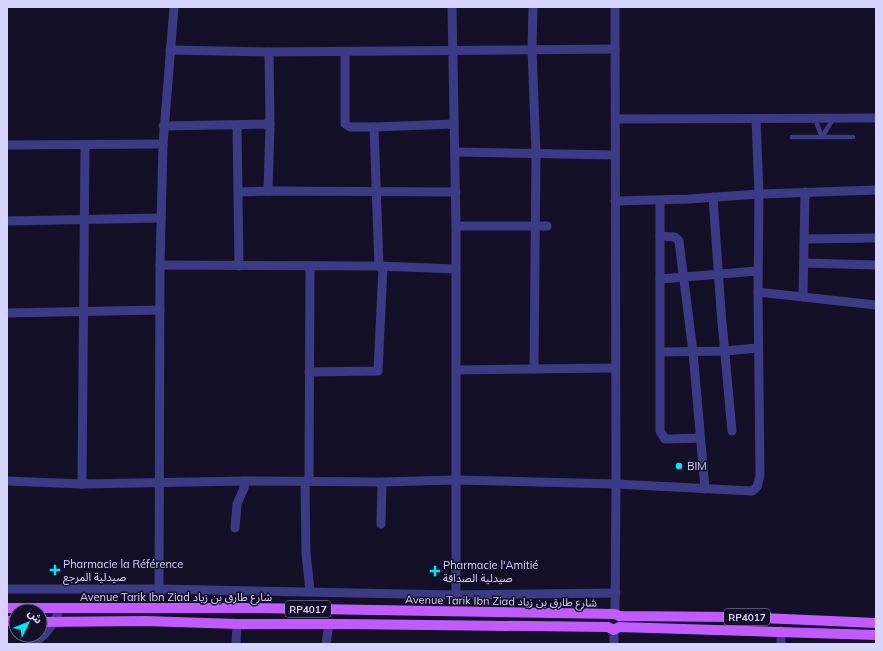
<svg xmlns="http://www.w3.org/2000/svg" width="883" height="651" viewBox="0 0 883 651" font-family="Mulish,'Noto Sans Arabic',sans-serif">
  <rect width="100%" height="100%" fill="#130f26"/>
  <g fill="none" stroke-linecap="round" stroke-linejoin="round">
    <g stroke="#3d3a85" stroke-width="4.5">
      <path d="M815,119L822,137L833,119"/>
      <path d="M792,137H853"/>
    </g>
    <g stroke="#3d3a85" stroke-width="9">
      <path d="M452,7L456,226V595"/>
      <path d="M533,7L532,49L536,154L534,369"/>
      <path d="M615,7L616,484L615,614"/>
      <path d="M170,50L269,52L615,49"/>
      <path d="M345,52V124L350,127H374L379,266"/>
      <path d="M616,119L876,118"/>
      <path d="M756,119L759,194L758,292L876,305"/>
      <path d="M163,126L270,124"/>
      <path d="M237,126L239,266"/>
      <path d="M374,127L454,124"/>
      <path d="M7,145L163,144"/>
      <path d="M455,152L615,155"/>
      <path d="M268,191L270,124L269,52"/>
      <path d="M239,192L268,191L456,192"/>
      <path d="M713,197L721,311L732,431"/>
      <path d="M615,201L689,199L759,194L876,190"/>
      <path d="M660,201V431L665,439H668L700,438"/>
      <path d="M7,221L161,218"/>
      <path d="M456,226H547"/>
      <path d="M660,236L675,237L679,241L693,352L705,489"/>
      <path d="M805,239L876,238"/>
      <path d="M804,263L876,265"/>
      <path d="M160,265L379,266L456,269"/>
      <path d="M660,279L757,271"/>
      <path d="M803,297L805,192"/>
      <path d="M7,313L160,310"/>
      <path d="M661,352L725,351L757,348"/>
      <path d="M457,370L615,368"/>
      <path d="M309,372L378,371L383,267"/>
      <path d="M7,481L82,484L245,481L382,482L455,480L616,484L752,491L757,487L760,475L758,292"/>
      <path d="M305,481L306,553L310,591"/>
      <path d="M309,481L310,266"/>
      <path d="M82,484L85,145"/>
      <path d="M381,524L382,482"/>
      <path d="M235,528L237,504L244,488L245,481"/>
      <path d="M7,589H159L456,595L616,593"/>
      <path d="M159,589L160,265L163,144L174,7"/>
      <path d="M614,630V644"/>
      <path d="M781,631V644"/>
      <path d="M32,644C47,635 54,624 60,608"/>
      <path d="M236,644L237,624"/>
      <path d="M326,644L329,624"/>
    </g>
    <g stroke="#c25bff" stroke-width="10">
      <path d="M7,608H253L615,614L619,616L738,617L876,623"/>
      <path d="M7,621H16"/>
      <path d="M40,622L145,621L237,624H344L608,627L614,630L619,627L876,635"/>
    </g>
  </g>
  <g fill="#00e5ff" stroke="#130f26" stroke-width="1.5">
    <circle cx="679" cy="466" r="4"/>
    <path d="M53 564h4v4h4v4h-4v4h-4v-4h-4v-4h4z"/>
    <path d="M433 565h4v4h4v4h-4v4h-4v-4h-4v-4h4z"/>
  </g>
  <g text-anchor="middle" stroke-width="3" stroke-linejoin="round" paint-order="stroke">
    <g fill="#130f26" stroke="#9e99be" stroke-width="1">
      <rect x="285" y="601" width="46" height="16" rx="3"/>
      <rect x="724" y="609" width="46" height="16" rx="3"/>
    </g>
    <g font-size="10" font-weight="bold" fill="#d9d4ff">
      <text x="308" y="613">RP4017</text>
      <text x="747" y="621">RP4017</text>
    </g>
    <g font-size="11" fill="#d9d4ff" stroke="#130f26" text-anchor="start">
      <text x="687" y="470">BIM</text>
      <text x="63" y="568">Pharmacie la Référence<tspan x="63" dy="13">صيدلية المرجع</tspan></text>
      <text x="443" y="569">Pharmacie l'Amitié<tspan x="443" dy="13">صيدلية الصداقة</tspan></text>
    </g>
    <g font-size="11" fill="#d9d4ff" stroke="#130f26">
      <text x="176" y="601">Avenue Tarik Ibn Ziad شارع طارق بن زياد</text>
      <text transform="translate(501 601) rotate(1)" y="4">Avenue Tarik Ibn Ziad شارع طارق بن زياد</text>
    </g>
  </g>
  <rect width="883" height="651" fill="none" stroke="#d9d4ff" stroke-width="16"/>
  <g transform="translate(28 623) rotate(47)"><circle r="19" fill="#130f26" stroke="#625e7d"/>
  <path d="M0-3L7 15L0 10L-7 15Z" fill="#00e5ff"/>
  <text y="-6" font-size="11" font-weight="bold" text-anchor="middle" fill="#d9d4ff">ش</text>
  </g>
</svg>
